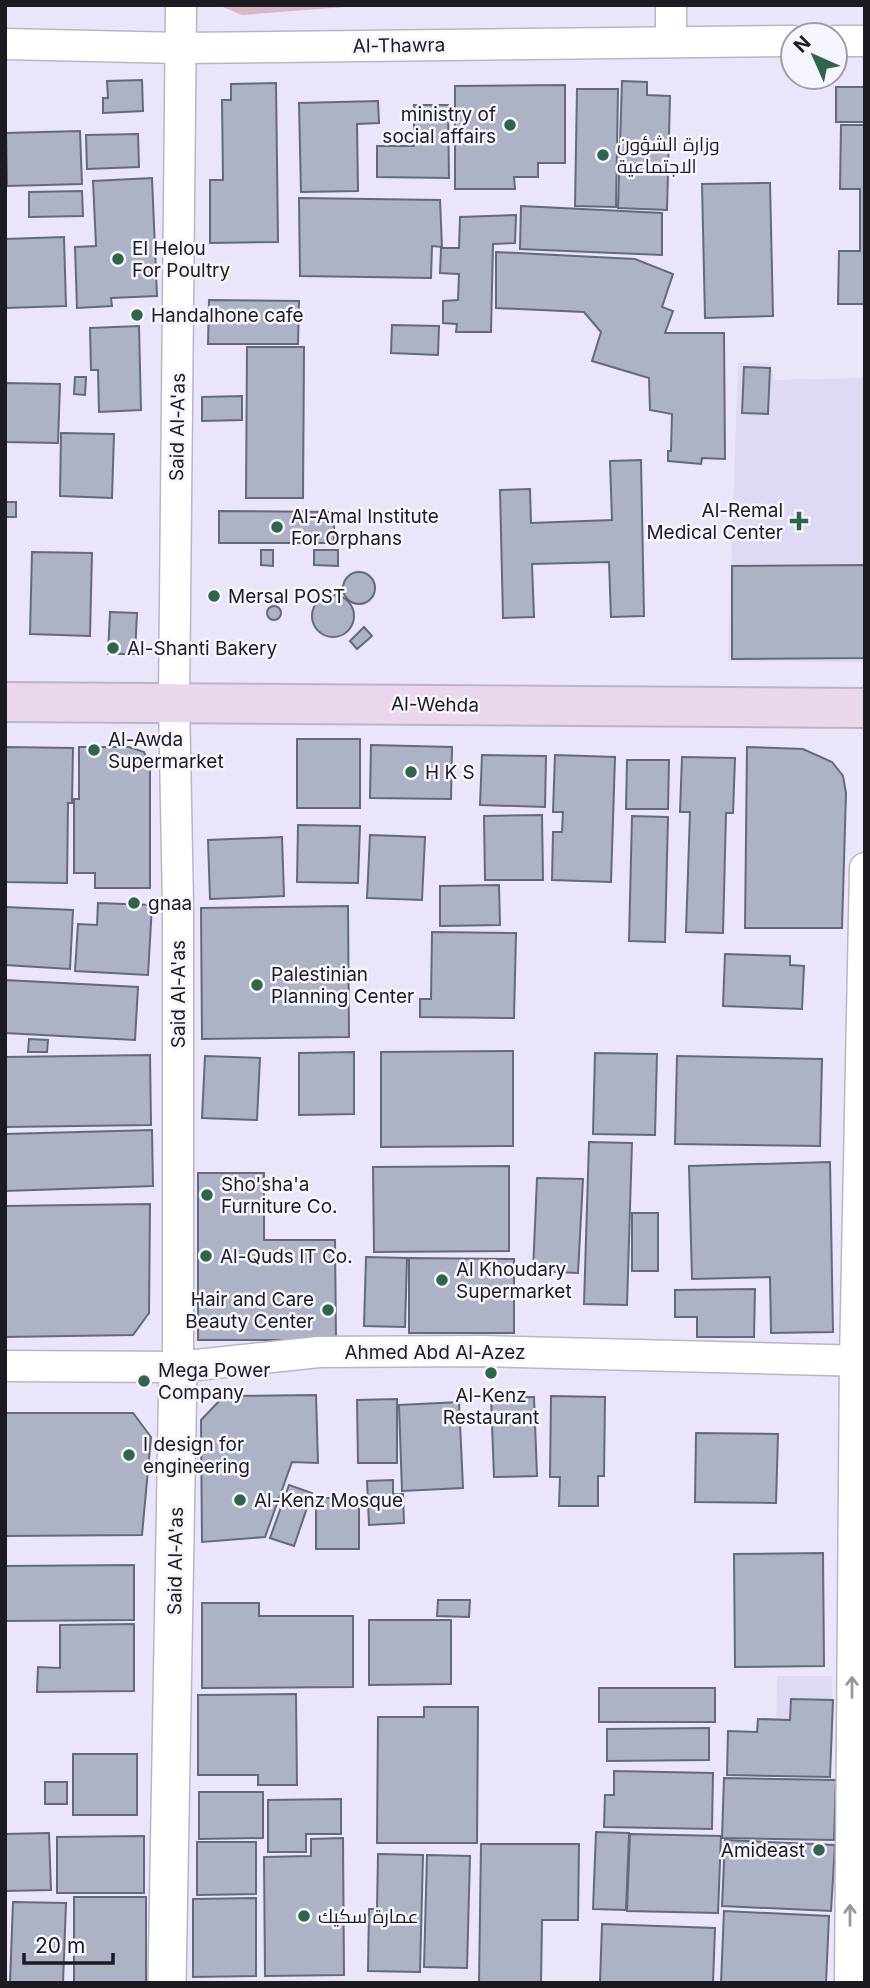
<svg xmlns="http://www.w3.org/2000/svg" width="870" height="1988" viewBox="0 0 870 1988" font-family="Inter,Cairo,sans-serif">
  <rect width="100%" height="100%" fill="#eae5f9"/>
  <g fill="#dfd9f4">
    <path d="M738,363H771L774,380L865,378V662L728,661Z"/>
    <path d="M777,1676H832L833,1741L776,1742Z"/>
  </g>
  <path fill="#d9b8c6" d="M218,5H371L242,15Z"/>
  <g fill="#adb3c5" stroke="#646a7a" stroke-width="2">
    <path d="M142,80L143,111L103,113V98H108L107,81Z"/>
    <path d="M622,81L647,82V95L670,96L667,210L618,208Z"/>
    <path d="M276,83L278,242L210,243V180H223L222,100H231V84Z"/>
    <path d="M565,85V163H538V177H514L515,189H455V86Z"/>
    <rect x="836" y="87" width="29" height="35"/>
    <path d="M577,89H618L616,207L575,206Z"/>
    <path d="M378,101L379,123L357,124L358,191L301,192L299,103Z"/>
    <path d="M414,105H448L449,178L377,177V146H414Z"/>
    <path d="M841,125H865V304H838L839,251H860V189H840Z"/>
    <path d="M80,131L82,184L7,186L6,133Z"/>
    <path d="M138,134L139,167L87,169L86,135Z"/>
    <path d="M152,178L157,296L111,298L112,306L77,308L75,247L96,246L93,181Z"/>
    <path d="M770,183L773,316L705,318L702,184Z"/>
    <path d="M82,191L83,216L29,217V192Z"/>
    <path d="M299,198L440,200L442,247L432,246L431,278L300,276Z"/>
    <path d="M521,206L662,213V255L520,249Z"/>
    <path d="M516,215L515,243L493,244L491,332H456L457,324L443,323V301L458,300L459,274L440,273L441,248H459L460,217Z"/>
    <path d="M64,237L66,306L6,308L5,239Z"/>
    <path d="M496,252L635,259L673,274L662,307L673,311L665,333H724L725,459L702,458L701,464L668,461V451H671L672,414L650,410L649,378L592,361L601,332L584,312L496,308Z"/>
    <path d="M209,300L299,301L298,344H208Z"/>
    <path d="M392,325L439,326L438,355L391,353Z"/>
    <path d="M139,326L141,410L99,412L98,370H91L90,328Z"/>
    <path d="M247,347H304L303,498H246Z"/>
    <path d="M744,367L770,368L768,414L742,413Z"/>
    <path d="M75,377H86L85,395L74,394Z"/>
    <path d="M6,383L60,384L58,443L5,442Z"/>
    <path d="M242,396V420L202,421V397Z"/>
    <path d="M61,433L114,434L112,498L60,496Z"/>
    <path d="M641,460L644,616L611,617L609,562L532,564L534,617L503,618L500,490L530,489L531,523L612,520L610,461Z"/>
    <rect x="5" y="502" width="11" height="15"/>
    <path d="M219,511L334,512V543H219Z"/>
    <path d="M261,550H273V566L261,565Z"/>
    <path d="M314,550H338V566L314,565Z"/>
    <path d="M32,552L92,553L90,636L30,634Z"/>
    <path d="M865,565V658L732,659V566Z"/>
    <circle cx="359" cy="588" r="16"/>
    <circle cx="333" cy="616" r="21"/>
    <circle cx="274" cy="613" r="7"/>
    <path d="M110,612L137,613L135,654H108Z"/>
    <path d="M364,627L372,636L357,649L350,641Z"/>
    <rect x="297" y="739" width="63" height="69"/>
    <path d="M371,745L452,747L451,799L370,798Z"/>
    <path d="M5,747L73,748L72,803H68L67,883L5,882Z"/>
    <path d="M79,747H129L144,752L150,765V888H95V873H74V799H79Z"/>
    <path d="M747,747L803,749L832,762L843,776L846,793L842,928H745Z"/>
    <path d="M482,755L546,756L545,807L480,805Z"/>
    <path d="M555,755L615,757L611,882L552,880L553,832H562L563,812H553Z"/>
    <path d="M682,757L735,758L733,813H726L723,933L686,932L690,812H680Z"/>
    <path d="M627,760H669L668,809H626Z"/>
    <path d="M542,815L543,880H485L484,816Z"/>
    <path d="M632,816L668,817L665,942L629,941Z"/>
    <path d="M298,825L360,826L358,883L297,882Z"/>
    <path d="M370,835L425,837L422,900L367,898Z"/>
    <path d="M282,837L284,896L210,899L208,840Z"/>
    <path d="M499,885L500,925L440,926V886Z"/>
    <path d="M98,903L152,905L148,975L75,971L78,924L97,925Z"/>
    <path d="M348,906L349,1037L202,1039L201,908Z"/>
    <path d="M5,907L73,910L70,969L5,965Z"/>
    <path d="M432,932L516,933L514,1018L420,1017V999H431Z"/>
    <path d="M725,954L790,956V965L804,966L802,1009L723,1006Z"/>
    <path d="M5,980L138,987L135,1040L5,1033Z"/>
    <path d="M29,1039L48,1040L47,1052H28Z"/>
    <path d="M513,1051V1146L381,1147V1052Z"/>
    <path d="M354,1052V1114L299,1115V1053Z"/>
    <path d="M595,1053L657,1054L655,1135L593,1134Z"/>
    <path d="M150,1055L151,1125L5,1127V1057Z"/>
    <path d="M205,1056L260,1058L257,1120L202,1118Z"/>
    <path d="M677,1056L822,1059L820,1146L675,1144Z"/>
    <path d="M152,1130L153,1186L5,1191V1134Z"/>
    <path d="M589,1142L632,1143L627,1305L584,1304Z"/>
    <path d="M830,1162L833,1332L771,1333L770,1277L692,1279L689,1166Z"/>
    <path d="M509,1166V1251L374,1252L373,1167Z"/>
    <path d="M198,1173H264V1240H335L336,1340H198Z"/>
    <path d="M537,1178L583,1179L578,1273L533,1271Z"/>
    <path d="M150,1204L149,1313L133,1335L5,1337V1206Z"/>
    <rect x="632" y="1213" width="26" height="58"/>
    <path d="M366,1257L407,1258L405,1327L364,1326Z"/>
    <path d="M409,1258L514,1259V1333H409Z"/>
    <path d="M755,1289L754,1337H697V1317H675V1290Z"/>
    <path d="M316,1395L318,1463L292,1462L265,1537L202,1542L201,1420L224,1396Z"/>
    <path d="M551,1396L605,1397L604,1476H598V1506H559L560,1477H550Z"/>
    <path d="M534,1397L537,1476L494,1477L491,1398Z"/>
    <path d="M397,1399V1463H358L357,1400Z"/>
    <path d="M459,1402L463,1488L402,1491L399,1405Z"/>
    <path d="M5,1413H133L151,1437L142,1535L5,1536Z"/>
    <path d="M696,1433L778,1434L776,1503L695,1502Z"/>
    <path d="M393,1480V1494H403L404,1523L369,1525L367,1481Z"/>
    <path d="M289,1485L312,1493L294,1546L270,1538Z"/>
    <rect x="316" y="1498" width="43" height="51"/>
    <path d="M823,1553L824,1666L735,1667L734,1554Z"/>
    <path d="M134,1565V1620L5,1621V1566Z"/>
    <path d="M438,1600H470L469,1617L437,1616Z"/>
    <path d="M202,1603H259V1616H353V1687L202,1688Z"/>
    <path d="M369,1620H451V1684L369,1685Z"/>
    <path d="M134,1624V1691L37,1692L38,1667L60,1668V1625Z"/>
    <rect x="599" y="1688" width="116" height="34"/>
    <path d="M296,1694L297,1785H258V1775H198V1695Z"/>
    <path d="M791,1699L833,1700L830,1777L727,1775L728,1731L757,1732L758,1719L790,1720Z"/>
    <path d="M424,1707H478L477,1843H377L378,1717H424Z"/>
    <path d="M709,1728V1760L607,1761V1729Z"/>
    <rect x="73" y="1754" width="64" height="61"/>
    <path d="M614,1771L713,1773L712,1829L604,1827L605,1795H614Z"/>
    <path d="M724,1778L836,1780L834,1840L722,1838Z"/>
    <rect x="45" y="1782" width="22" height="22"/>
    <path d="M199,1792H263V1838L199,1839Z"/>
    <path d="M341,1799V1834H306V1852H268V1800Z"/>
    <path d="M596,1832L629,1833L626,1910L593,1909Z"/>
    <path d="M49,1833L51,1890L5,1891V1834Z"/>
    <path d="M630,1834L721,1836L718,1913L627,1911Z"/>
    <path d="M144,1836V1893H57V1837Z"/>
    <path d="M343,1838L344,1975L265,1976L264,1857L311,1856V1839Z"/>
    <path d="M725,1840L835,1845L831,1911L722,1906Z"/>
    <path d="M197,1842H256V1894L197,1895Z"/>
    <path d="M481,1844H579L578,1920H542L541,1983H479Z"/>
    <path d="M378,1854L423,1855L420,1972L368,1971L369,1909H377Z"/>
    <path d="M427,1855L470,1856L467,1968L424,1967Z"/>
    <rect x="74" y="1897" width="72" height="86"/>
    <path d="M256,1898V1976L193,1977V1899Z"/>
    <path d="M13,1902L66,1903L63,1983H10Z"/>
    <path d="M724,1911L829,1916L826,1983H721Z"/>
    <path d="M602,1924L715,1928L713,1983H600Z"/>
  </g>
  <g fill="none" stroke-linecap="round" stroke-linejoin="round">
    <g stroke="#b9b5c7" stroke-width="33">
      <g id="minor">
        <path d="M835,41H865"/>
        <path d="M671,42V5"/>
        <path d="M5,44L180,48L793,41"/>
        <path d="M5,1366L178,1367L319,1352L483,1351L865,1361"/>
        <path d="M178,1367V905L174,701L181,5"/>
        <path d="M850,1983L855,1360L865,868"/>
      </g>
    </g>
    <g stroke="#b9b5c7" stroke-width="40">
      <path id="tertiary" d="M167,1983L178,1367"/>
    </g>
    <g stroke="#b9b5c7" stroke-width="42">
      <path id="secondary" d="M5,702L865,708"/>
    </g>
    <use href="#minor" stroke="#fff" stroke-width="30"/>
    <use href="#tertiary" stroke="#fff" stroke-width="37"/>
    <use href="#secondary" stroke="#ead7ec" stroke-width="38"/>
  </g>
  <defs><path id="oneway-shaft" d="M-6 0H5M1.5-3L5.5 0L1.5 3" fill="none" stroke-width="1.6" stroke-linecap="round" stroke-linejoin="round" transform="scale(1.75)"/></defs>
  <g stroke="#99989c">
    <use href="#oneway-shaft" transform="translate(852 1687) rotate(-90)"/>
    <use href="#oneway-shaft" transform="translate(850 1915) rotate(-90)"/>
  </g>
  <g fill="#30654b" stroke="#f6f4fc" stroke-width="2.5">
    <circle cx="510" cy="125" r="7"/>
    <circle cx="603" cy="155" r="7"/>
    <circle cx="118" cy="259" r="7"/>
    <circle cx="137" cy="315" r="7"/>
    <path d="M795.5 510.5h7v7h7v7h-7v7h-7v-7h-7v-7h7z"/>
    <circle cx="277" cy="527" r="7"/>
    <circle cx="214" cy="596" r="7"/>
    <circle cx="113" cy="648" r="7"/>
    <circle cx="94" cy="750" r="7"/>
    <circle cx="411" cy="772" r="7"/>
    <circle cx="134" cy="903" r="7"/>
    <circle cx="257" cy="985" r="7"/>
    <circle cx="207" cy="1195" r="7"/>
    <circle cx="206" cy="1256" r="7"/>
    <circle cx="442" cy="1280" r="7"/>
    <circle cx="328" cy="1310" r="7"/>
    <circle cx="491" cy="1373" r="7"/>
    <circle cx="144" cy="1381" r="7"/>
    <circle cx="129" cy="1455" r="7"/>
    <circle cx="240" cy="1500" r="7"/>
    <circle cx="819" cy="1850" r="7"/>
    <circle cx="304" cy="1916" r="7"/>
  </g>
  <g text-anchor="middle" stroke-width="5" stroke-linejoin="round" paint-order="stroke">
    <g font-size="19" fill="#1d1b22" stroke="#f6f4fc">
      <text transform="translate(399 45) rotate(-1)" y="7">Al-Thawra</text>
      <text transform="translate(177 427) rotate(-89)" y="7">Said Al-A'as</text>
      <text transform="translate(435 704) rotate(1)" y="7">Al-Wehda</text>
      <text transform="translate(178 994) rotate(-90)" y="7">Said Al-A'as</text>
      <text x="435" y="1359">Ahmed Abd Al-Azez</text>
      <text transform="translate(175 1561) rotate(-89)" y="7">Said Al-A'as</text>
    </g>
    <g font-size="19" fill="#1d1b22" stroke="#f6f4fc" text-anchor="start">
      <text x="496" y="121" text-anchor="end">ministry of<tspan x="496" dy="22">social affairs</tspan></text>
      <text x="617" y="151">وزارة الشؤون<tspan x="617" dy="22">الاجتماعية</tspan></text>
      <text x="132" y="255">El Helou<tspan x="132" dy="22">For Poultry</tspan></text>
      <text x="151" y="322">Handalhone cafe</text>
      <text x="783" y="517" text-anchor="end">Al-Remal<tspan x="783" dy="22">Medical Center</tspan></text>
      <text x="291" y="523">Al-Amal Institute<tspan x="291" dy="22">For Orphans</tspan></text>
      <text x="228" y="603">Mersal POST</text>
      <text x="127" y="655">Al-Shanti Bakery</text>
      <text x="108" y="746">Al-Awda<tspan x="108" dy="22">Supermarket</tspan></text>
      <text x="425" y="779">H K S</text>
      <text x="148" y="910">gnaa</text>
      <text x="271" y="981">Palestinian<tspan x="271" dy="22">Planning Center</tspan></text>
      <text x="221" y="1191">Sho'sha'a<tspan x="221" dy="22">Furniture Co.</tspan></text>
      <text x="220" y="1263">Al-Quds IT Co.</text>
      <text x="456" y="1276">Al Khoudary<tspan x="456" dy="22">Supermarket</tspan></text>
      <text x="314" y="1306" text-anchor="end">Hair and Care<tspan x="314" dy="22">Beauty Center</tspan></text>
      <text x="158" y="1377">Mega Power<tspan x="158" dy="22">Company</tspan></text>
      <text x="491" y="1402" text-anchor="middle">Al-Kenz<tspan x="491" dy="22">Restaurant</tspan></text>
      <text x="143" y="1451">I design for<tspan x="143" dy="22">engineering</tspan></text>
      <text x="254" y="1507">Al-Kenz Mosque</text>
      <text x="805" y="1857" text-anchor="end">Amideast</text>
      <text x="318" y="1923">عمارة سكيك</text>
    </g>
  </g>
  <rect width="870" height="1988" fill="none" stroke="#1d1b22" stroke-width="14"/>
  <g transform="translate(814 56) rotate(315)"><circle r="33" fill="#f6f4fc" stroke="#9f9da5" stroke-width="2"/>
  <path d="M0-5L12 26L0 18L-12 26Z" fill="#30654b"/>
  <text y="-10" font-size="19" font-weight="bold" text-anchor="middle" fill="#1d1b22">N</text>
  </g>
  <path d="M24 1953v10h89v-10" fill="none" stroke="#1d1b22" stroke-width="3.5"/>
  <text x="35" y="1953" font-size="21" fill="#1d1b22" stroke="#f6f4fc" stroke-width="5" paint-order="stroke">20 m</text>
</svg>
